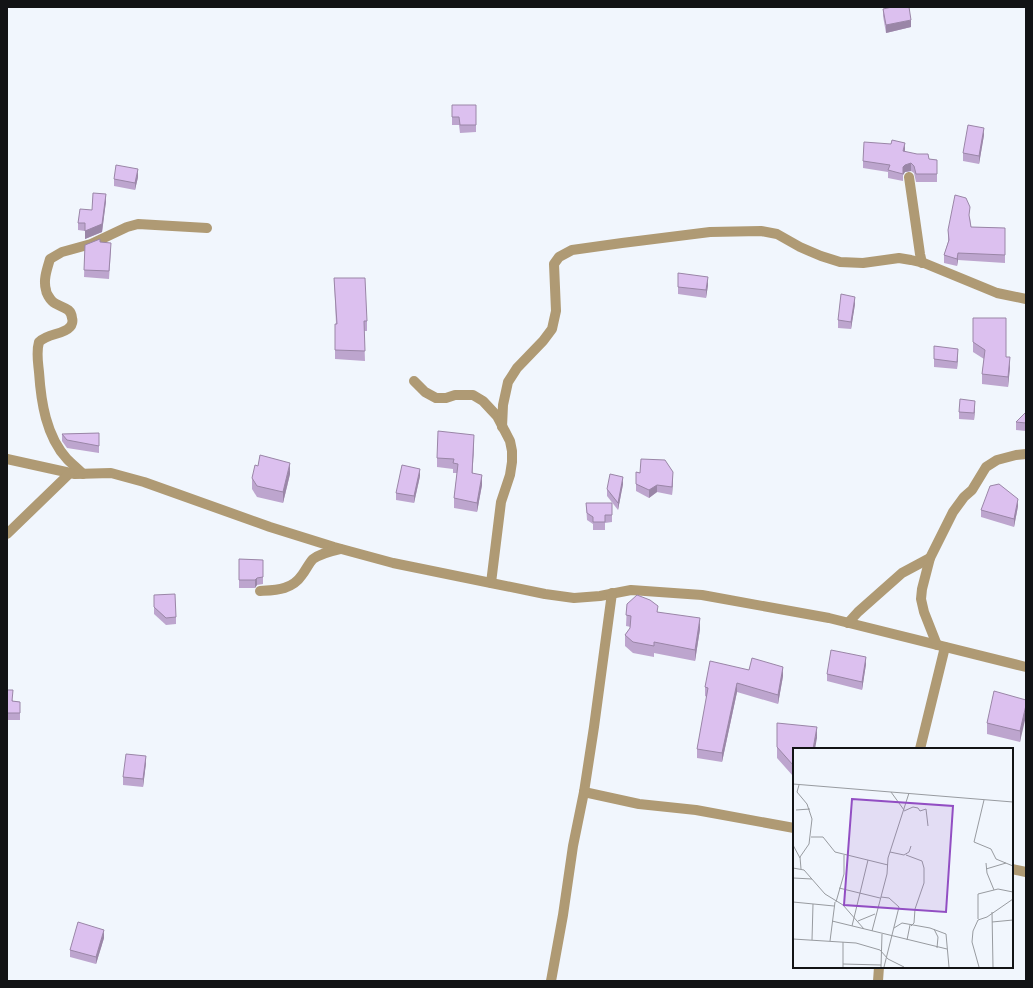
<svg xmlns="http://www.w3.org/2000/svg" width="1033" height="988" viewBox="0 0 1033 988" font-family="'Roboto Condensed',sans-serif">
  <rect width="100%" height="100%" fill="#f1f6fd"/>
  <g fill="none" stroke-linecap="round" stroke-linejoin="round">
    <g stroke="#af9a74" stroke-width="10">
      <path d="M909,177L920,254L922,263"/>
      <path d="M414,381L425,392L436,398H446L455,395H473L483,401L497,416L510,441L512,451V462L510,475L501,502L491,583"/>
      <path d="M502,427L503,405L508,382L517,368L543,341L552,329L556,311L554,264L559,257L572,250L622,243L710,232L761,231L777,234L800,247L821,256L840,262L863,263L899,258L911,260L924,263L997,293L1026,299"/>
      <path d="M7,459L75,474L111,473L144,482L270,527L334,547L393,563L491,583L545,594L574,598L600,596L631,590L702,595L829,618L1026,667"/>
      <path d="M83,474C78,469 72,464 67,459C46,436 41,402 39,372C38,362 36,352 39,342C48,333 63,335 70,327C72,325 73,321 72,318C71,306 59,308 52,301C50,299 46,293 46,290C43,280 47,269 50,259L62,252L91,244L127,227L138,224L207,228"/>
      <path d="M7,534L70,473"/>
      <path d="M260,591C276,590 292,590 302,575C306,570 309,563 313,559C320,554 331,551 340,549"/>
      <path d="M848,623L858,612L902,573L930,558"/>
      <path d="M937,645L924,612L921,599L922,589L930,558L953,512L964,497L972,490L986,467L997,460L1016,455L1026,454"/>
      <path d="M920,749L945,647"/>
      <path d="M584,792L639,804L696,810L794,828"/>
      <path d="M1012,869L1026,872"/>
      <path d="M551,981L563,915L573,846L584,792L594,727L612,593"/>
      <path d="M878,981L879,967"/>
    </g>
  </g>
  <g fill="#bda5ce">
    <path d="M883,9L911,27L886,33L883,16Z"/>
    <path d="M452,105H476V132L460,133L459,125H452Z"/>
    <path d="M984,135L979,164L963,161V153Z"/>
    <path d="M905,150V152L929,159L937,160V182H916L914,173L911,171L905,172L903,175V181L888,178V172L863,168V161Z"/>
    <path d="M138,177L135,190L114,186V179Z"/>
    <path d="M106,201L102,232L85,239V231L78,230V223L92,210Z"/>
    <path d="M970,218L971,227L1005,228V263L958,260L957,266L944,263V255L948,242V230Z"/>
    <path d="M100,242L111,250L109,279L84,277L85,245Z"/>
    <path d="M334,278L367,321V331H364L365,361L335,359V324H336Z"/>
    <path d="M708,285L706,298L678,294V287Z"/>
    <path d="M855,304L851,329L838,328V320Z"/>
    <path d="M973,318L1006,357L1010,367L1008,387L982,384V374L984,359L973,352Z"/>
    <path d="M934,346L958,356L957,369L934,367Z"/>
    <path d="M975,408L974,420L959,419V412Z"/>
    <path d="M1026,412V431L1016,430V422Z"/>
    <path d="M99,433V453L67,448L62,441V434Z"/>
    <path d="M474,445L472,473L482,485L477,512L454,508V498L457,473H453V469L437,467V458Z"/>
    <path d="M636,472L673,480L672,495L657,492L649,498L636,491Z"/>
    <path d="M290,474L283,503L257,497L252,489V478Z"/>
    <path d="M420,476L414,503L396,500V493Z"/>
    <path d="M623,484L618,510L607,496V489Z"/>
    <path d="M586,503H612V522L605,523V530H593V524L587,520Z"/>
    <path d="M1018,506L1014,527L981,517V510Z"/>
    <path d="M239,559L263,560V584L257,585L255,588H239Z"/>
    <path d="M154,595L176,617V624L166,625L154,614Z"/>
    <path d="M627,604L658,612L700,629L695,661L654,653V657L633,653L625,646V635L631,627L626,626Z"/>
    <path d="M866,664L862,690L827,681V674Z"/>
    <path d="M749,670L783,676L778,704L737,692L722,762L697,758V749L707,697L705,696V687Z"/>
    <path d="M7,690L13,701L20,702V720H7Z"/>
    <path d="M1026,700L1020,742L987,734V723Z"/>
    <path d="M817,738L794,749V776H793L777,758V747Z"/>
    <path d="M146,763L143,787L123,785V777Z"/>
    <path d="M104,938L96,964L70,957V950Z"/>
  </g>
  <g fill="#9a86a7">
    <path d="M911,20V27L886,33V25Z"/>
    <path d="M984,128V135L979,164V156Z"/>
    <path d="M905,143V150L903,158V151Z"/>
    <path d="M911,163V171L905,172L903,175V167L905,165Z"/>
    <path d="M138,169V177L135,190V183Z"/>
    <path d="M106,194V201L102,232L85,239V231Z"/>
    <path d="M958,253V260L957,266V259Z"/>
    <path d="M708,277V285L706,298V290Z"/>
    <path d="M855,297V304L851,329V322Z"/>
    <path d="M958,349V356L957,369V362Z"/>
    <path d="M1010,357V367L1008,387V377Z"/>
    <path d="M975,401V408L974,420V413Z"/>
    <path d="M474,435V445L472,483V473Z"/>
    <path d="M290,463V474L283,503V492Z"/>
    <path d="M420,469V476L414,503V496Z"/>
    <path d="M673,472V480L672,495V487Z"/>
    <path d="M482,475V485L477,512V503Z"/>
    <path d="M623,477V484L618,510V503Z"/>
    <path d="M657,485V492L649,498V490Z"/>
    <path d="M1018,499V506L1014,527V519Z"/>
    <path d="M257,578V585L255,588V580Z"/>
    <path d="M700,618V629L695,661V650Z"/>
    <path d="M866,657V664L862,690V682Z"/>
    <path d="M783,667V676L778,704V695Z"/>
    <path d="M737,683V692L722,762V753Z"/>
    <path d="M1026,705V716L1020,742V731Z"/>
    <path d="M817,727V738L815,749H813Z"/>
    <path d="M146,756V763L143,787V779Z"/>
    <path d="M104,930V938L96,964V957Z"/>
  </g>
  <g fill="#dcc0ef" stroke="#9a86a7">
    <path d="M892,7H909L911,20L886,25L883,9Z"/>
    <path d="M452,105H476V125H460L459,117H452Z"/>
    <path d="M968,125L984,128L979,156L963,153Z"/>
    <path d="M892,140L905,143L903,151L917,154H928L929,159L937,160V174H916L914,166L911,163L905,165L903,167V174L888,170L890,165L863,161L864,142L891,144Z"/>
    <path d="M116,165L138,169L135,183L114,179Z"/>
    <path d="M93,193L106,194L102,224L85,231V223H78L80,209L92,210Z"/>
    <path d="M955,195L966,198L970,207L969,215L971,227L1005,228V255L958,253L957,259L944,255L949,240L948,230Z"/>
    <path d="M100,239V242L111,243L109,271L84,270L85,245Z"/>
    <path d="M678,273L708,277L706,290L678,287Z"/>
    <path d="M334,278H365L367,321H364L365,351L335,350V324H337Z"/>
    <path d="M841,294L855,297L851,322L838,320Z"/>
    <path d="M973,318H1006V357H1010L1008,377L982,374L985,350L973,342Z"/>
    <path d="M934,346L958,349L957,362L934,359Z"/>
    <path d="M960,399L975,401L974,413L959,412Z"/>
    <path d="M1026,412V423L1016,422Z"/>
    <path d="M438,431L474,435L472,473L482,475L477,503L454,498L458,464L453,463L454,459L437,458Z"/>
    <path d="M99,433V446L67,440L62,434Z"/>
    <path d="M260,455L290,463L283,492L257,486L252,478L255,465L258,466Z"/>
    <path d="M641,459L665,460L673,472L672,487L657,485L649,490L636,484V472L640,473Z"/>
    <path d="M402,465L420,469L414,496L396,493Z"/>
    <path d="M610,474L623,477L618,503L607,489Z"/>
    <path d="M999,484L1018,499L1014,519L981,510L990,486Z"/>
    <path d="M586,503H612V515H605V522H593V517L587,513Z"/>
    <path d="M239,559L263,560V577L257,578L255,580H239Z"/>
    <path d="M175,594L176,617L166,618L154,607V595Z"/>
    <path d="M637,595L650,600L658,606L657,612L700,618L695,650L654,642V646L633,642L625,635L630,628L631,616L626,615L627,604Z"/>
    <path d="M831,650L866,657L862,682L827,674Z"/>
    <path d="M752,658L783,667L778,695L737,683L722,753L697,749L708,688L705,687L710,661L749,670Z"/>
    <path d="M7,690H13L12,701L20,702V713H7Z"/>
    <path d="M994,691L1026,700V705L1020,731L987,723Z"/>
    <path d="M777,723L817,727L813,749H794V765H793L777,747Z"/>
    <path d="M126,754L146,756L143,779L123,777Z"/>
    <path d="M78,922L104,930L96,957L70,950Z"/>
  </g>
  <g transform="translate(793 748)">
    <rect width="220" height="220" fill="#f1f6fd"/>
    <path fill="none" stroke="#989ba0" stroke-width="1" d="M0,36L220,54M6,37L4,44L14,56L19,71L16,96L7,109L8,121M98,44L111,62M191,52L181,94L198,101L203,111L220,118M3,62L17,61M111,63L120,59L125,60L127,63L133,61L135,78M18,89H30L42,104L95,117M0,97L7,110M97,104L111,107L116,104L118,98M113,107L129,113L131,120V135L122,161L121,175L118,178M193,115L194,125L201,142M0,120L11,122L32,146L50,157L71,181M193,121L213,115M0,130L19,131M46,140L87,150M88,149L96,150L106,159L91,219M0,154L41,158M43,154L51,126V107M199,164L200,219M185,171V146L205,141L220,144M39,173L154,201M65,173L82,166M199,174L220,172M59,178L75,112M101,180L109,175L137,180L153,186L156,219M141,181L145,189L144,200M79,183L94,126L95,110L116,45M0,191L63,195L87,202L95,211L111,219M0,192V219M19,192L20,156M114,192L117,177M37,193L42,154M50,216L88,217M50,219V194M88,219L89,186M186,219L179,194L180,183L185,172L194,169L220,151"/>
    <path fill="#924ec3" fill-opacity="0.15" stroke="#924ec3" stroke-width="2" d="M59,51L160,58L153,164L51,157Z"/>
    <rect width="220" height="220" fill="none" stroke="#121315" stroke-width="2"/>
  </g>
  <rect width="1033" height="988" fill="none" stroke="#121315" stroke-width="16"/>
</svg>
